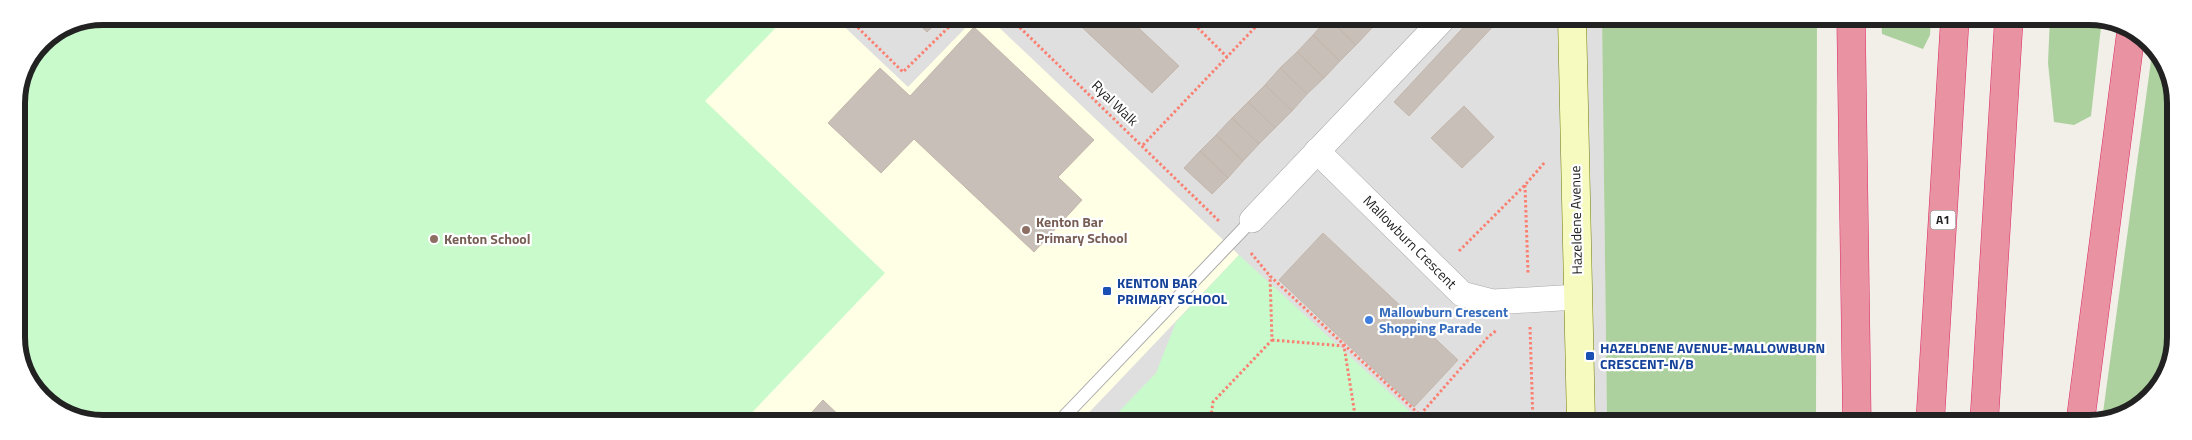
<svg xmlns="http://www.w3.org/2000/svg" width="2192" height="440" viewBox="0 0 2192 440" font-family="'Titillium Web',sans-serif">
  <rect width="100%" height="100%" fill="#f2efe9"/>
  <path fill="#e0dfdf" d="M786,17H1602L1607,423H742Z"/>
  <path fill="#ffffe5" d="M103,16L834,17L908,87L976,17H988L1239,255L1079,423H91L46,402L19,359L16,103L23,70L42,41L70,23Z"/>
  <g fill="#add19e">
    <path d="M1602,17H1817L1816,423H1607Z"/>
    <path d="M1881,17H1931L1930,35L1923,49L1882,34Z"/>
    <path d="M2050,17L2102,18L2091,116L2074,125L2054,122L2048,63Z"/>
    <path d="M2153,46L2174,86L2175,349L2146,402L2102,420Z"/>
  </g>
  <g fill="#c8facc">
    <path d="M103,16L786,17L705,101L885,273L742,423H91L46,402L19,359L16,103L23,70L42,41L70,23Z"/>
    <path d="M1239,255L1415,416L1408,423H1108L1156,373L1176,322Z"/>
  </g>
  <g fill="#c7bfb8" stroke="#c4b6ab">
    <path d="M911,17H943L927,32Z"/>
    <path d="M1071,17H1127L1179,66L1152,93Z"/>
    <path d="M1330,17H1360L1372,28L1356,45L1328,18Z"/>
    <path d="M1360,17H1382L1372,28Z"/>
    <path d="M1473,17H1493L1498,21L1409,116L1394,102Z"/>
    <path d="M1328,18L1356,45L1340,61L1313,35Z"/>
    <path d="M974,27L1094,140L1058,177L1082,200L1034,252L914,139L881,173L828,123L880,68L910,96Z"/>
    <path d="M1313,35L1340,61L1324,78L1297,52Z"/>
    <path d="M1297,52L1324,78L1307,94L1280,68Z"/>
    <path d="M1280,68L1307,94L1292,111L1265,85Z"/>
    <path d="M1265,85L1292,111L1275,128L1248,102Z"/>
    <path d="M1248,102L1275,128L1259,144L1232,118Z"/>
    <path d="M1464,106L1494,137L1462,168L1431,138Z"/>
    <path d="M1232,118L1259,144L1243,161L1216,135Z"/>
    <path d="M1216,135L1243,161L1228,178L1200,151Z"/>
    <path d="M1200,151L1228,178L1212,194L1184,168Z"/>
    <path d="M1323,233L1458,360L1414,407L1279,280Z"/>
    <path d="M823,400L847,423H802Z"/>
    <path d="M1466,414L1476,423H1458Z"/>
  </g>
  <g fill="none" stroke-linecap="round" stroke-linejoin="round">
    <g stroke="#a9a9a9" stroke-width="14">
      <path id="lane" d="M1058,423L1252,220"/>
    </g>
    <g stroke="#a9a9a9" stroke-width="26">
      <g id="street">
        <path d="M1317,151L1462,294L1493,302L1577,297"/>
        <path d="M1252,220L1445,17"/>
      </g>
    </g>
    <g stroke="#707d05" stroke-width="29">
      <path id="secondary" d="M1572,17L1581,423"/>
    </g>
    <g stroke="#dc2a67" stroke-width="29">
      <g id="highway">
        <path d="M1851,17L1857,424"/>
        <path d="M1930,424L1955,17"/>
        <path d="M1984,424L2009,17"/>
        <path d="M2080,424L2131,32"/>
      </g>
    </g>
    <g stroke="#fa8072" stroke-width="3" stroke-dasharray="2.5 2.5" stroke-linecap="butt">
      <path d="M847,17L903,72L959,17"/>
      <path d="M1009,17L1220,222"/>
      <path d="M1187,17L1227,57"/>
      <path d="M1143,145L1265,17"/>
      <path d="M1525,185L1528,273"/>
      <path d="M1459,251L1525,185L1545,162"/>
      <path d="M1251,253L1270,276L1420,415L1488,337L1497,330"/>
      <path d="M1530,327L1533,423"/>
      <path d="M1272,340L1344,346L1355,415"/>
      <path d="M1210,423L1213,402L1272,340L1270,276"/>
      <path d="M1267,423L1355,415H1419"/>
    </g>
    <use href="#lane" stroke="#fff" stroke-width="12"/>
    <use href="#street" stroke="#fff" stroke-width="25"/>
    <use href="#secondary" stroke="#f7fabf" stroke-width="28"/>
    <use href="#highway" stroke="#e892a2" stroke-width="28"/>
  </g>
  <g fill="#8d6e63" stroke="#fff" stroke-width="2">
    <circle cx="1026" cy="230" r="5"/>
    <circle cx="434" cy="239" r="5"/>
  </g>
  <g fill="#1a4fb4" stroke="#fff" stroke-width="2">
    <rect x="1102" y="286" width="10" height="10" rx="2.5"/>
    <rect x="1585" y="351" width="10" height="10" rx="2.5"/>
  </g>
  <circle fill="#3f7fe0" stroke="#fff" stroke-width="2" cx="1369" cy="320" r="5"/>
  <g text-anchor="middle" stroke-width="4.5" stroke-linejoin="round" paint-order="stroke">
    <rect fill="#fff" stroke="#646464" stroke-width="1" x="1930.5" y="210.5" width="25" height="19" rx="4"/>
    <g font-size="12" font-weight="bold" fill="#222">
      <text x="1943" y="224">A1</text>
    </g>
    <g font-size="14" fill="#222" stroke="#fff">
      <text transform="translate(1115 103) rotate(44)" y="5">Ryal Walk</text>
      <text transform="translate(1576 220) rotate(-91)" y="5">Hazeldene Avenue</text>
      <text transform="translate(1410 242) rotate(45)" y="5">Mallowburn Crescent</text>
    </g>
    <g font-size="14" font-weight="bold" fill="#785e54" stroke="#fff" text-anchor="start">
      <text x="1036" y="227">Kenton Bar<tspan x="1036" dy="16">Primary School</tspan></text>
      <text x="444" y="244">Kenton School</text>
    </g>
    <g font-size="14" font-weight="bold" fill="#164399" stroke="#fff" text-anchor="start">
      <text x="1117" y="288">KENTON BAR<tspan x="1117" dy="16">PRIMARY SCHOOL</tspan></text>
      <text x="1600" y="353">HAZELDENE AVENUE-MALLOWBURN<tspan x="1600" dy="16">CRESCENT-N/B</tspan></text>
    </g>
    <g font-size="14" font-weight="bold" fill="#366cbe" stroke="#fff" text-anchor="start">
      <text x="1379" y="317">Mallowburn Crescent<tspan x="1379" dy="16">Shopping Parade</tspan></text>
    </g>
  </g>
  <path d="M0 0H2192V440H0ZM103 25H2089A78 78 0 0 1 2167 103V337A78 78 0 0 1 2089 415H103A78 78 0 0 1 25 337V103A78 78 0 0 1 103 25Z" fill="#fff" fill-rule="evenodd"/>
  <path fill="none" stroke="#222" stroke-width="6" d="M103 25H2089A78 78 0 0 1 2167 103V337A78 78 0 0 1 2089 415H103A78 78 0 0 1 25 337V103A78 78 0 0 1 103 25Z"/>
</svg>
